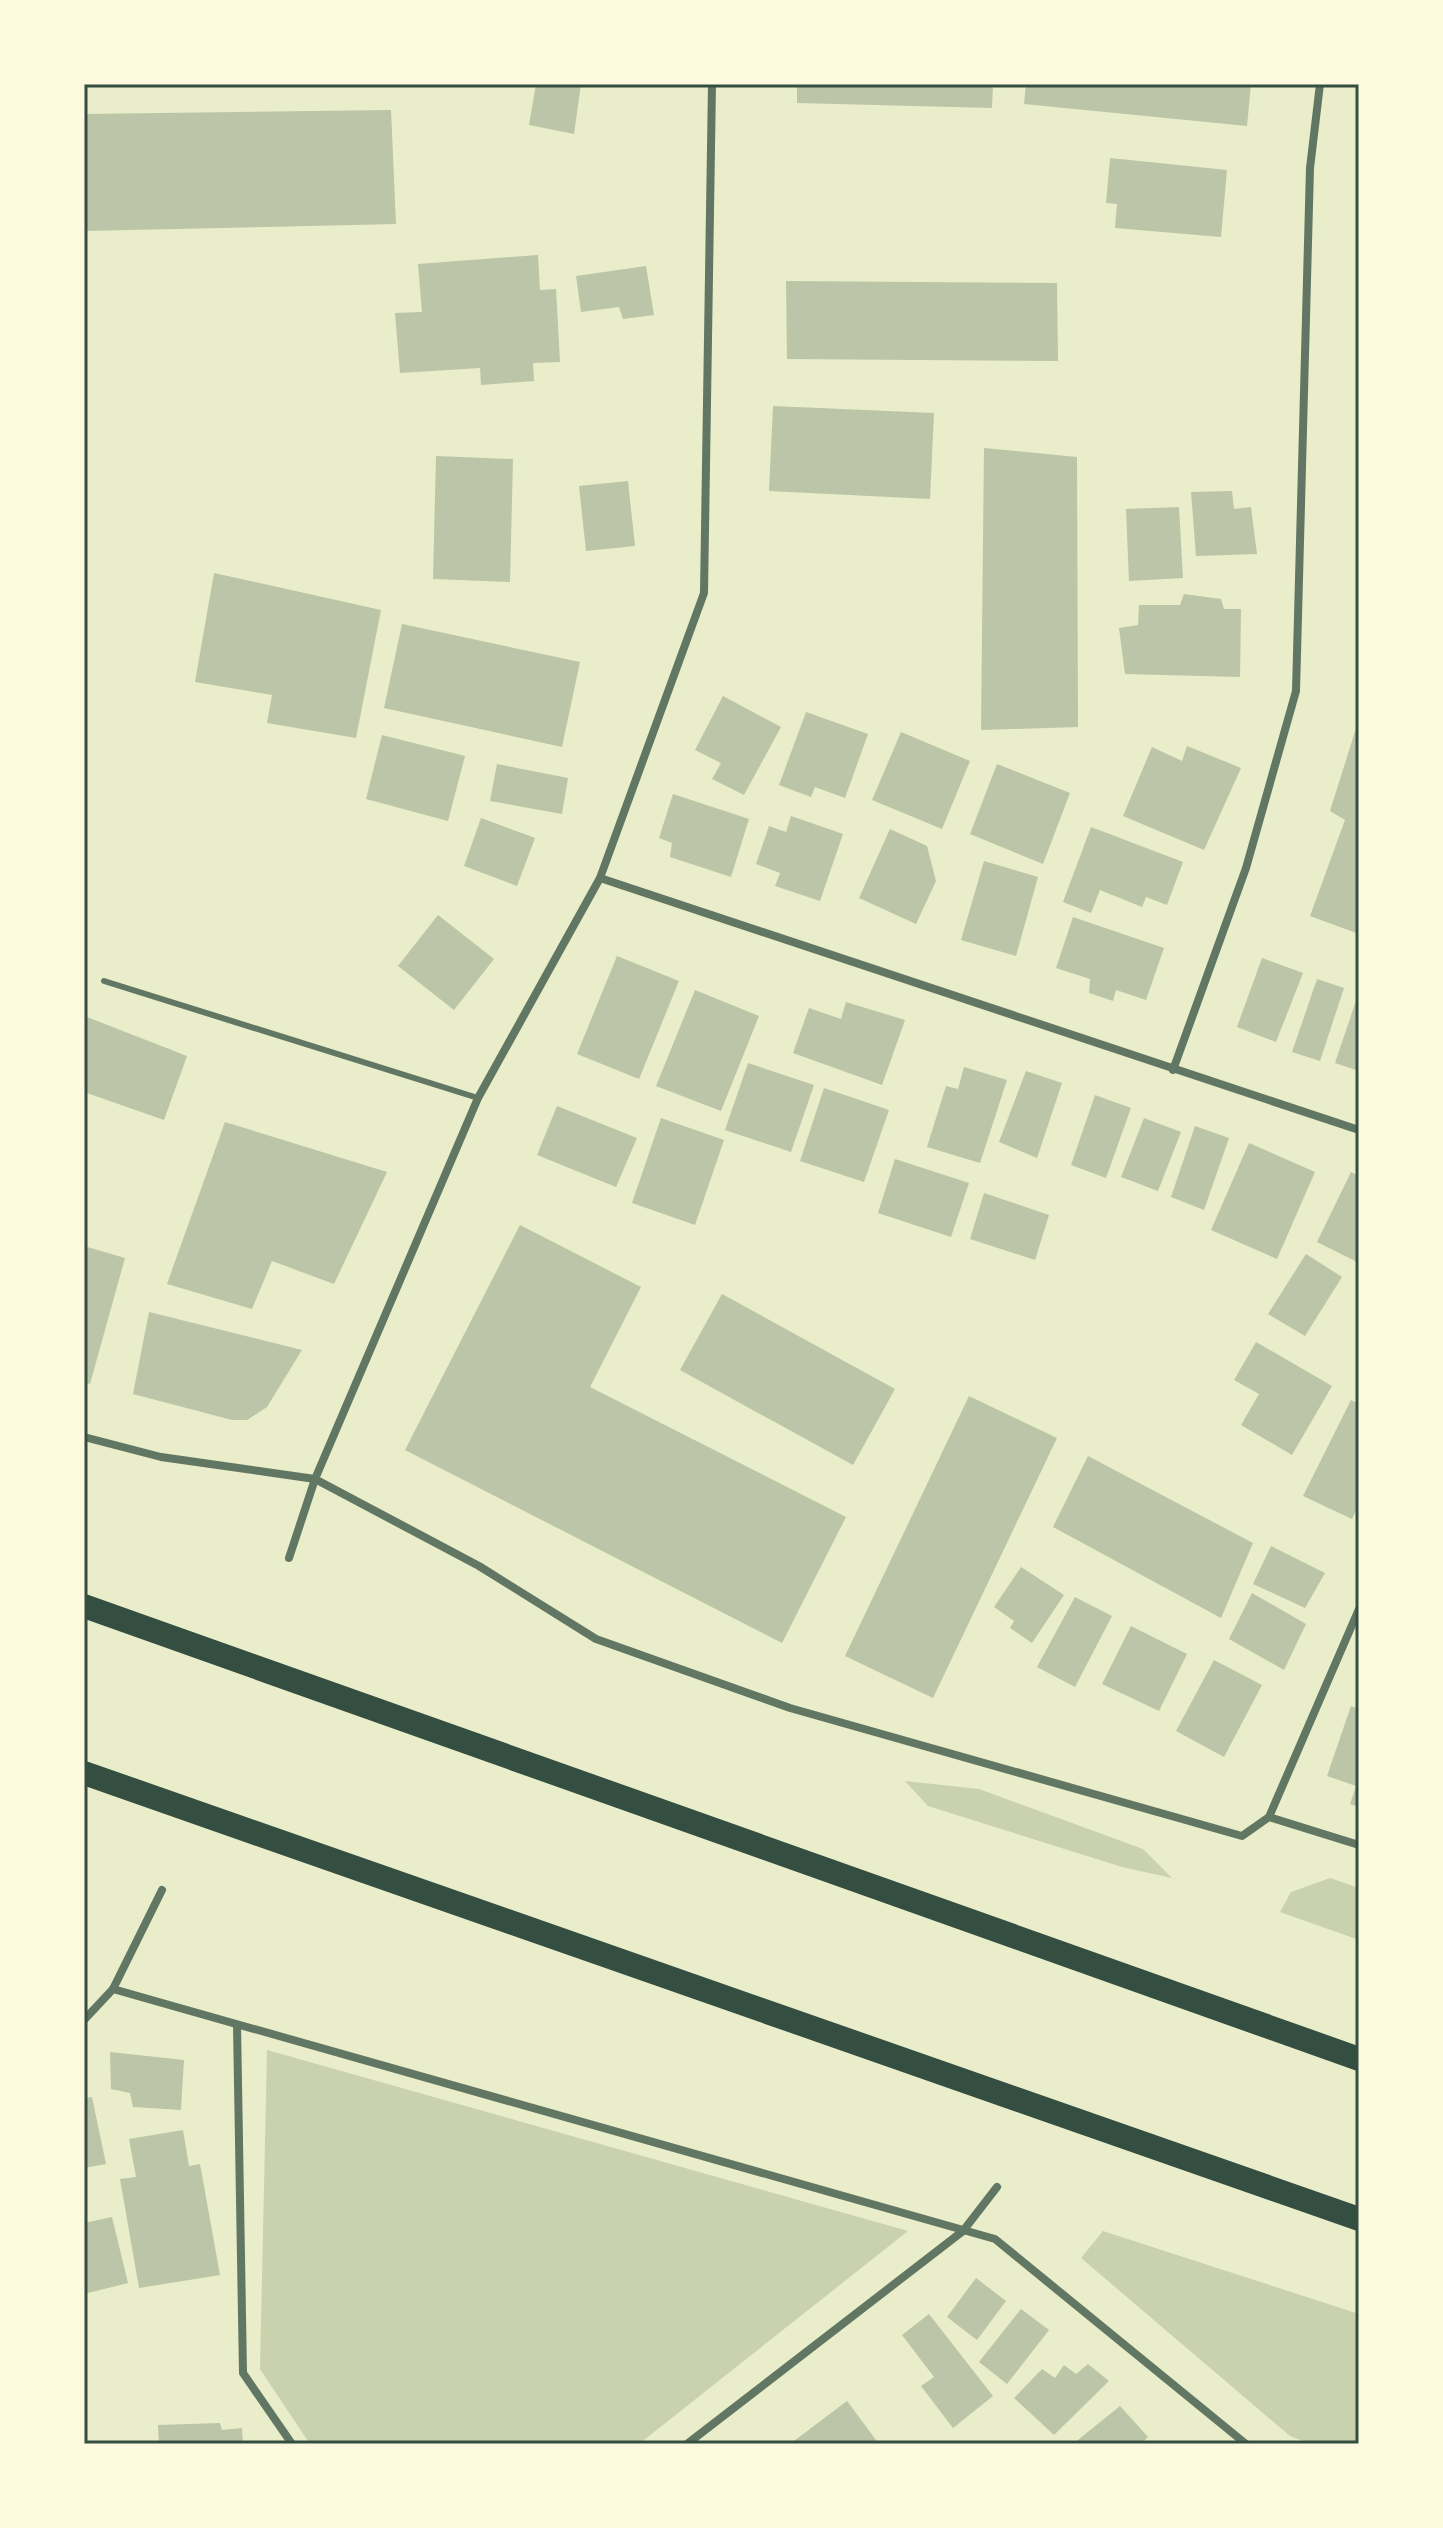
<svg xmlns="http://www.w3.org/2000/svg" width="1443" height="2528" viewBox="0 0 1443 2528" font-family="'Work Sans',sans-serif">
  <rect width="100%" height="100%" fill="#e9edc9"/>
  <g fill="#cad2ad">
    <path d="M905,1781L979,1789L1143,1849L1172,1878L1122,1867L928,1806Z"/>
    <path d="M1330,1878L1359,1888V1940L1280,1912L1291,1892Z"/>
    <path d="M267,2050L908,2231L639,2444H310L260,2369Z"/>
    <path d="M1103,2231L1359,2314V2444H1311L1290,2436L1081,2258Z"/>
  </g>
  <g fill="#bcc5a7">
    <path d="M536,84H581L574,134L529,125Z"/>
    <path d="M797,84H993L992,108L797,103Z"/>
    <path d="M1026,84H1251L1247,126L1024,104Z"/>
    <path d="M391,110L396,224L84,231V114Z"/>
    <path d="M1110,158L1227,170L1221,237L1115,228L1117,204L1106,203Z"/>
    <path d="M538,255L540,290L556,289L560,362L533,363L534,381L481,385L480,368L400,373L395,313L422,312L418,264Z"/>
    <path d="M646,266L654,315L623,319L619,307L581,312L576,276Z"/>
    <path d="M786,281L1057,283L1058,361L787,359Z"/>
    <path d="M773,406L934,413L930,499L769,491Z"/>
    <path d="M984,448L1077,457L1078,727L981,730Z"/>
    <path d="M436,456L513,459L510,582L433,579Z"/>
    <path d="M628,481L635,546L586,551L579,486Z"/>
    <path d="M1232,491L1234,509L1251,507L1257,554L1196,556L1191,492Z"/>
    <path d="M1179,507L1183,578L1129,581L1126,509Z"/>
    <path d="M214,573L381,610L356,738L267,723L272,695L195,682Z"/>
    <path d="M1184,594L1221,599L1224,609H1241L1240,677L1125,674L1119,628L1138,625L1139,605H1180Z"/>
    <path d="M402,624L580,662L562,747L384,708Z"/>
    <path d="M723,696L781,727L744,795L712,779L721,763L695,750Z"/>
    <path d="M806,712L868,734L845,798L815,787L811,797L779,785Z"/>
    <path d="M1358,722H1359V934L1310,916L1345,820L1330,811Z"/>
    <path d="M901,732L970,761L942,829L872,800Z"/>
    <path d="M382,735L465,756L448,821L366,799Z"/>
    <path d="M1187,746L1241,768L1204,850L1123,816L1152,747L1182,761Z"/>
    <path d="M497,764L568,778L562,814L490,801Z"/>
    <path d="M997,764L1070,793L1043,864L970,834Z"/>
    <path d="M673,794L749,819L731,877L670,857L672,843L659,838Z"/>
    <path d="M791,816L843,834L820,901L775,886L780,873L756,864L769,826L786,832Z"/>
    <path d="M481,818L535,838L517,886L464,866Z"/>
    <path d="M1091,827L1183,862L1167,905L1146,897L1142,907L1100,890L1091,913L1063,902Z"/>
    <path d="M890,829L927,846L936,881L916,924L859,898Z"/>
    <path d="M984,861L1038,877L1016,956L961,940Z"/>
    <path d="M438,915L494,959L454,1010L398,966Z"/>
    <path d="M1073,917L1164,948L1146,1000L1116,990L1113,1001L1089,993L1090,979L1056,968Z"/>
    <path d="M617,956L679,981L639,1079L577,1054Z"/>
    <path d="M1262,958L1303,973L1276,1042L1237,1027Z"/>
    <path d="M1317,979L1344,988L1320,1061L1292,1052Z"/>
    <path d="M695,990L759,1016L721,1111L656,1086Z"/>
    <path d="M1358,995L1359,996V1071L1335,1063Z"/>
    <path d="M846,1002L905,1020L882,1085L793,1053L809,1008L841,1019Z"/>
    <path d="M87,1017L187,1056L164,1120L84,1092V1027Z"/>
    <path d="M748,1063L814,1085L791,1152L725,1130Z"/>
    <path d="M964,1067L1007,1080L980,1163L927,1147L946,1086L958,1089Z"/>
    <path d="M1026,1071L1062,1083L1037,1158L999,1142Z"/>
    <path d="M824,1088L889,1110L864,1182L800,1161Z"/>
    <path d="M1095,1095L1131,1108L1106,1178L1071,1165Z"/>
    <path d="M557,1106L637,1138L616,1187L537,1155Z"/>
    <path d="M661,1118L724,1140L695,1225L632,1203Z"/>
    <path d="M1144,1118L1181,1132L1158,1191L1121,1177Z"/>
    <path d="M225,1122L387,1172L334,1284L272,1261L252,1309L167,1284Z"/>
    <path d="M1195,1126L1229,1138L1204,1210L1171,1197Z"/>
    <path d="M1249,1143L1315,1172L1277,1259L1211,1230Z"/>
    <path d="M895,1159L969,1183L951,1237L878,1213Z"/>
    <path d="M1351,1172L1359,1176V1263L1317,1242Z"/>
    <path d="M984,1193L1049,1215L1035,1260L970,1239Z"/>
    <path d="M520,1225L641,1287L590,1387L846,1517L782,1643L405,1450Z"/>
    <path d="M84,1246L125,1258L90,1384L84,1382Z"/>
    <path d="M1306,1254L1342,1277L1305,1336L1268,1314Z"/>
    <path d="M722,1294L895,1389L853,1465L680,1370Z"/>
    <path d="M149,1312L302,1350L267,1407L247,1420H232L133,1394Z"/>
    <path d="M1256,1342L1332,1386L1292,1455L1241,1425L1259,1394L1234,1380Z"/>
    <path d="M969,1396L1057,1438L933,1698L845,1656Z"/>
    <path d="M1351,1400L1359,1404V1505L1352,1519L1303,1496Z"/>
    <path d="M1088,1456L1253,1543L1221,1618L1053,1527Z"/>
    <path d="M1271,1546L1325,1573L1305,1608L1253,1584Z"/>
    <path d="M1021,1567L1064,1595L1032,1643L1010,1628L1014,1621L994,1607Z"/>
    <path d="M1252,1593L1306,1624L1284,1670L1229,1639Z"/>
    <path d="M1075,1597L1112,1616L1075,1687L1037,1667Z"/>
    <path d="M1131,1626L1187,1654L1159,1711L1102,1684Z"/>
    <path d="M1214,1660L1262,1685L1224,1757L1176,1731Z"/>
    <path d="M1351,1706L1359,1709V1807L1350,1804L1356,1786L1327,1776Z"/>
    <path d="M110,2052L184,2060L181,2110L133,2107L130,2093L111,2089Z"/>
    <path d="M92,2097L106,2164L84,2168V2098Z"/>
    <path d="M183,2130L189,2166L200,2164L220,2275L139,2288L120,2179L136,2177L129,2139Z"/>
    <path d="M112,2217L128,2283L84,2294V2223Z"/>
    <path d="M976,2278L1006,2301L977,2340L947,2317Z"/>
    <path d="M1021,2309L1049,2330L1007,2384L979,2362Z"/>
    <path d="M929,2314L993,2396L953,2428L921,2386L934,2377L902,2335Z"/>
    <path d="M1088,2364L1109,2381L1054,2435L1014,2398L1042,2369L1055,2378L1064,2365L1076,2374Z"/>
    <path d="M847,2401L879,2444H790Z"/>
    <path d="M1120,2406L1148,2437L1141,2444H1073Z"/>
    <path d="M220,2423L222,2430L242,2428L243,2444H159L158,2425Z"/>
  </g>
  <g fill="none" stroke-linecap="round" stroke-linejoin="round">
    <path stroke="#617663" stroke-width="6" d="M104,981L478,1098"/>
    <g stroke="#617663" stroke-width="8">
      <path d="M600,878L1359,1130"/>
      <path d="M1173,1070L1246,868L1296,691L1310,168L1320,84"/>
      <path d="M84,1437L161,1457L315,1479L479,1566L596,1639L790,1708L1242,1836L1269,1817L1359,1845"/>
      <path d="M289,1558L315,1479L478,1098L600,878L704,593L712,84"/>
      <path d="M1269,1817L1359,1609"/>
      <path d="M113,1989L995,2239L1246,2444"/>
      <path d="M84,2020L113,1989L162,1890"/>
      <path d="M237,2025L243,2373L292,2444"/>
      <path d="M687,2444L963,2231L997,2187"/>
    </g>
    <g stroke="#344e41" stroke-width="24">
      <path d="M84,1606L1359,2059"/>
      <path d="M84,1773L1359,2219"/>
    </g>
  </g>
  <rect width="1443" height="2528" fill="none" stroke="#fefae0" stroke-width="172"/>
  <rect x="86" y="86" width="1271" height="2356" fill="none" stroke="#344e41" stroke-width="3"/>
</svg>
